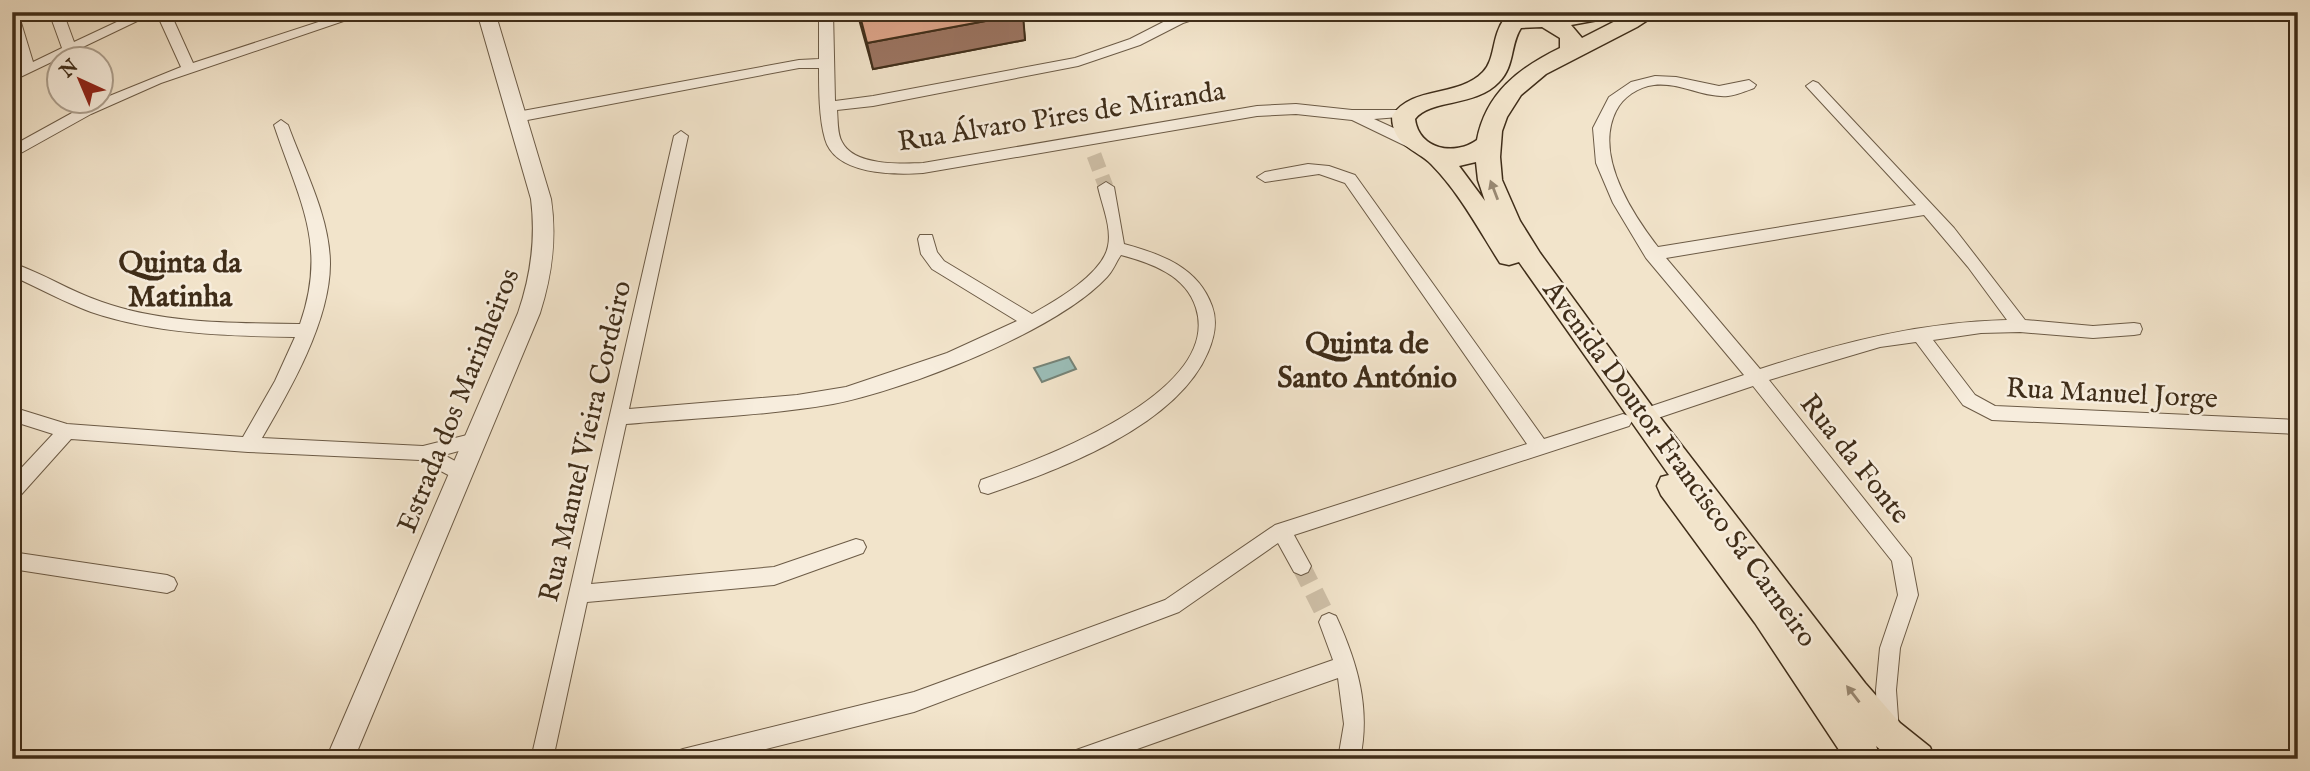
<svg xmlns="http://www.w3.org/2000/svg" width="2310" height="771" viewBox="0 0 2310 771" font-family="'IM FELL English',serif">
  <rect width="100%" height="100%" fill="#f2e4cb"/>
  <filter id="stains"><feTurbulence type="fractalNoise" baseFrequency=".00286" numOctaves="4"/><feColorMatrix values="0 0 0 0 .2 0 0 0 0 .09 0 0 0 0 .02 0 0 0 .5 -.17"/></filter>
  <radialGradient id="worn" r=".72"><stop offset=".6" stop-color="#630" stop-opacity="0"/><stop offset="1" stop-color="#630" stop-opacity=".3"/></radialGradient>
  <path fill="#9bbeb8" stroke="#768478" stroke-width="2" d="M1069,357L1076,369L1042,382L1034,368Z"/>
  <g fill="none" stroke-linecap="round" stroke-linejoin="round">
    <path stroke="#cebfa7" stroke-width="15" stroke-dasharray="15 8" stroke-linecap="butt" d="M1094,155L1106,187"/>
    <path stroke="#cebfa7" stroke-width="19" stroke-dasharray="19 10" stroke-linecap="butt" d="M1301,566L1329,622"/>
    <g stroke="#6c5b46" stroke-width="2">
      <g id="minor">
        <path d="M12,12L19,16L33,62L62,48L49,12H63L74,42L138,12H156L12,81V71L20,68L12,40Z"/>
        <path d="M156,12H170L193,63L349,12H370L161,83L91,114L12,158V146L81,108L102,102V99L181,67Z"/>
        <path d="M819,12H833L835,101L873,96L1075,58L1130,39L1173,17L1193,12H1217L1183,23L1140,45L1078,66L873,106L837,110C838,120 837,134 842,142C854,166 901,164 923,163L1257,106L1296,104L1352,110H1411L1413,113L1411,116L1374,119L1420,140L1422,144L1415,149L1410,148L1352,120L1296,114L1257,116L923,173C894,175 835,175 825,139C819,118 819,90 819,68H799L517,122L510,117L517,112L799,60L819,59Z"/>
        <path d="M1520,12H1538L1548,19L1541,23Z"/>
        <path d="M1655,76L1676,77L1719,86L1749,80L1756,85L1754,88C1746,91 1737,95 1728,96C1703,98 1680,82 1654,85C1638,87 1623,97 1616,111C1594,155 1631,212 1658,247L1916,205L1806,86L1813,81L1818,83L1954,228L2025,320L2093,326L2134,323L2140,324L2142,329L2140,334L2134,335L2093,338L2020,332L1981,333L1933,340L1975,395L1995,406L2298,420V434L1992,420L1963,405L1916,342L1880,347L1769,380L1911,558L1918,595L1900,648L1896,690L1899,732L1896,739L1888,742L1880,739L1877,732L1876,690L1880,648L1898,595L1892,561L1753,386L1643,423L1637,421L1634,416L1637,411L1744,375L1646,258L1613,203L1596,163L1593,128L1609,97L1631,82ZM1924,215L1968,267L2007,320C1921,322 1842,342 1760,369L1666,258Z"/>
        <path d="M281,120L288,125C304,169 330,217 330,264C330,321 290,390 262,438L423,446L475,433L481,435L484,440L481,445L444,455L468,468L470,473L468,478L461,481L454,478L420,460L248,452L71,439L19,497L12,499V478L53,434L12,421V407L67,424L243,437L275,381L295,337C227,336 156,334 91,312C64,302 39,288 12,276V263C43,273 71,292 102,302C164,324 235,323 300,324C328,245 299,200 274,125Z"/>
        <path d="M681,131L688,136L629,409L797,395L846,387L947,353L1017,321L932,269L921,254L918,239L920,235H932L937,252L944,261L1032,314C1055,301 1103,274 1108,246C1112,228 1102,205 1098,187L1106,182L1114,187L1124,244C1161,254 1198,267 1212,306C1218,322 1214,338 1208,352C1177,426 1059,470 988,494L981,492L979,486L981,480C1039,460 1223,393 1196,308C1186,275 1151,263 1121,255C1116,262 1113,271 1107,277C1057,331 906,390 833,404C765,416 694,418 626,424L591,584L774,567L856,539L863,541L866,547L863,553L774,585L587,602L553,759H531L674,136Z"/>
        <path d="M1308,164L1329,166L1355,175L1544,439L1623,414L1629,416L1632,421L1629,426L1294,535L1311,566L1308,572L1301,575L1294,572L1278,543L1179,612L914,712L726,759H672L675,752L683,749L914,692L1165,600L1275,525L1527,444L1345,183L1319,174L1265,182L1257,177L1265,172Z"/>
        <path d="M12,552L167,575L174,578L177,584L174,590L167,593L12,569Z"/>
        <path d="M1329,613L1336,616C1357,662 1371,707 1360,759H1338L1344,724L1338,678L1109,759H1068L1071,752L1079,749L1333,660L1319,622L1322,616Z"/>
      </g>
    </g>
    <g stroke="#6c5b46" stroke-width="2">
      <path id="tertiary" d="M477,12H495L551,199C557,239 552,275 540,313L354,759H326L518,313C531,275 536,239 531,199Z"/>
    </g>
    <g stroke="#3f2d19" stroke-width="3">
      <path id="primary" d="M1570,12H1617L1614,17L1571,25L1582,38L1633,12H1660L1637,27L1546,74L1521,95L1507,117L1502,131L1500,157L1502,180L1520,221L1540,253L1659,416L1865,683L1900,723L1930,747L1935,759H1891L1876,746L1881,759H1845L1755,623L1661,495L1657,486L1661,477L1669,475L1519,262L1509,265L1500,263C1479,230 1459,192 1431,164C1416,149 1392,146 1392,116C1412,85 1458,98 1483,72C1496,59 1491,36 1505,18C1528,13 1548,16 1570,12ZM1542,27L1560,38V48C1519,68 1486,93 1477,140C1455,156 1419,150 1415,119C1430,99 1476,107 1499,82C1515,66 1510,45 1521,28ZM1476,162L1478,180L1485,201L1459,166Z"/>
    </g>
    <use href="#minor" fill="#f7eddd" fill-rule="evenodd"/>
    <use href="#tertiary" fill="#f7eddd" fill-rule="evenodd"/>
    <use href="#primary" fill="#f2e4cb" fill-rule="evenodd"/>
  </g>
  <path fill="#bf8e77" stroke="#3f2d19" stroke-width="2" d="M857,12H1022L1025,40L873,69Z"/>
  <path fill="#9b7461" stroke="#3f2d19" stroke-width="2" d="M1023,14L1025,40L873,69L867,43Z"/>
  <path fill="#dea58a" stroke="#3f2d19" stroke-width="2" d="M859,12H1022L1023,14L867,43Z"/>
  <defs><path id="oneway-solid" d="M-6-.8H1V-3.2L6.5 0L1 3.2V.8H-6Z" transform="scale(1.75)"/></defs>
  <g fill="#988872">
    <use href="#oneway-solid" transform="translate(1494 190) rotate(-111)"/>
    <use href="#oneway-solid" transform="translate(1853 694) rotate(-128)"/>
  </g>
  <g text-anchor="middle" stroke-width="5" stroke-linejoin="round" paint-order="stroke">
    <g font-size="28" fill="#3f2d19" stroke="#f7eddd">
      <text transform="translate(1061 115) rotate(-9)" y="10">Rua Álvaro Pires de Miranda</text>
      <text transform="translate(2112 392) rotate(3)" y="10">Rua Manuel Jorge</text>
      <text transform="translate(457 400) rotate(-68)" y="10">Estrada dos Marinheiros</text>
      <text transform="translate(584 441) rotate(-77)" y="10">Rua Manuel Vieira Cordeiro</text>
      <text transform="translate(1856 458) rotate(51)" y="10">Rua da Fonte</text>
      <text transform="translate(1681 463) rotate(54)" y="10">Avenida Doutor Francisco Sá Carneiro</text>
    </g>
    <g font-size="30" font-weight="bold" fill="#3f2d19" stroke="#f7eddd">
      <text x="180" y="272">Quinta da<tspan x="180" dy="34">Matinha</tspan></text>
      <text x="1367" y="353">Quinta de<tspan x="1367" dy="34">Santo António</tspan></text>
    </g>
  </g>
  <rect width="2310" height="771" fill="none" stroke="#f2e4cb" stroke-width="42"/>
  <rect x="14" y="14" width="2282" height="743" fill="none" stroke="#3f2d19" stroke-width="3.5"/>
  <rect x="21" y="21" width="2268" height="729" fill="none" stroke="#3f2d19" stroke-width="2"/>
  <g transform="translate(80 80) rotate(316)"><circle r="33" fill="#f7eddd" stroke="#ada08f" stroke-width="2"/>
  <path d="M0-5L12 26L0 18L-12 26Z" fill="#8f2418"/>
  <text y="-10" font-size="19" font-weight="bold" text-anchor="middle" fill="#3f2d19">N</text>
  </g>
  <rect width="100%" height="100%" filter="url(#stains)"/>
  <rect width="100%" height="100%" fill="url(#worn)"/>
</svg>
